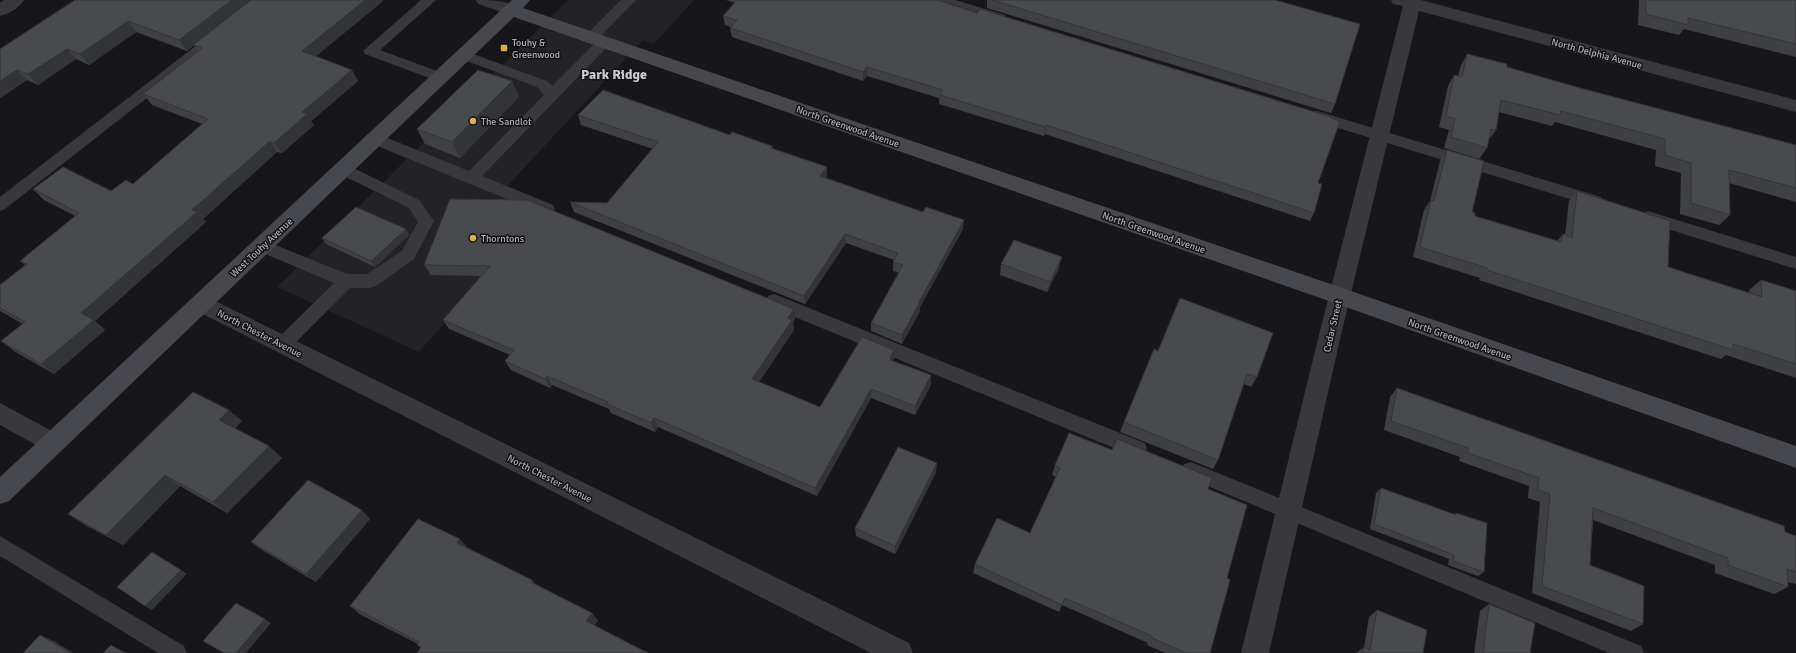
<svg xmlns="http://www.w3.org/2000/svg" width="1796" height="653" viewBox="0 0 1796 653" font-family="Signika,sans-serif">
  <rect width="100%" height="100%" fill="#171719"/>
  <path fill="#232326" d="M568,0H694L654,44L643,40L499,195L543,212L419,352L277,287Z"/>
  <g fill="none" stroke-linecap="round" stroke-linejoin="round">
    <g fill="#39393d" fill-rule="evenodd">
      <path d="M421,0H436L380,50L445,74L447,77L445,80L440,82L365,54L363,51Z"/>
      <path d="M621,0H636L597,40L592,41L587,40L585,37L587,34Z"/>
      <path d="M934,0H955L1005,15L1007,18L1005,21L1000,22L936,3Z"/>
      <path d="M216,33L221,34L223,37L221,40L5,209L0,211V197L211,34Z"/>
      <path d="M604,38L609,39L611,42L609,45L482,176L553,205L555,209L553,213L547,215L541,213L370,143L368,139L370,135L375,134L380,135L469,171L544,95L537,87L458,58L456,55L458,52L463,50L468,52L547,81L552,86L599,39Z"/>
      <path d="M1317,111L1601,197L1604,201L1601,205L1596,207L1312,120L1310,116L1312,112Z"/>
      <path d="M343,163L419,200L434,221L414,259L376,286L370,288H350L289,349L283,351L277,349L274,344L277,339L334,283L256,250L254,246L256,242L262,240L268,242L347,274H367L402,251L418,222L409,208L338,173L335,169L338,165Z"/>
      <path d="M1648,211L1796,257V269L1642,221L1640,217L1642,213Z"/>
      <path d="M774,294L1145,443L1147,449L1145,455L1138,457L1131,455L768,306L766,301L768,296Z"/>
      <path d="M1191,462L1641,646L1644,653H1609L1184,476L1182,470L1184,464Z"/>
      <path d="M0,536L184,646L187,653H158L0,556Z"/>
    </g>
    <g fill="#39393d" fill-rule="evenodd">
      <path d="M4,0H24C19,8 9,14 0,16V3Z"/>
      <path d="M476,0C489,0 511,0 520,10L517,14L511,15L478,4Z"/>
      <path d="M1391,0H1421L1796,100V112L1419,11L1341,335L1269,653H1241L1319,335L1403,6L1393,4Z"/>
      <path d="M201,294L909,643L913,653H871L193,309L190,303L193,297Z"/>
      <path d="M0,403L61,436L65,443L61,450L53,454L45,450L0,425Z"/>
    </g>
    <path fill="#47484d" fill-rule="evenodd" d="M512,0H530L523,8L1348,290L1796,446V468L1332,302L514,17L9,501L0,504V477Z"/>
  </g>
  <g fill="#3f4043">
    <path d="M75,0L383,1L316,56L358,81L311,121L314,125L282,153L277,152L203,219L206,222L95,321L105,330L54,374L14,351L1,341L23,324L0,311V285L25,265L20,261L75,216L44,200L33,189L111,191L133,184L202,124L152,105L143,94L198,52L194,45L187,51L136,32L89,65L76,59L38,85L27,80L0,98V49Z"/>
    <path d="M726,0H937L1318,183L1314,213L1310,221L1045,134L1044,136L939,104V98L867,76L863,81L732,37L730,28L731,27L725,25L723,16L735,3Z"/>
    <path d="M987,0H1275L1335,104L1331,113L987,8Z"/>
    <path d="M1639,0H1796V57L1684,29L1679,35L1638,25Z"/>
    <path d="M1467,54L1507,67L1580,88L1796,145V202L1729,183L1730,215L1719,225L1680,214L1681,173L1655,166L1656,150L1555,122L1552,126L1499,112L1496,130L1488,141L1487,148L1479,159L1444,148L1449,130L1439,127L1448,86L1454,75L1458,76L1461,65Z"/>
    <path d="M512,81L519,97L460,158L425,144L417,129Z"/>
    <path d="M578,115L730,135L772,146L773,149L827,167V176L826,178L963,229L920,307V311L902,344L871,331V323L899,273L893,271V262L894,260L846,243L805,304L574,212L570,202L607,203L653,149L581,125Z"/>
    <path d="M1447,150L1472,212L1475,216L1557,241L1563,234L1565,235L1569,201L1577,191L1668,267L1749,293V290L1761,280L1796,291V378L1726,355L1721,359L1479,280L1480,278L1413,257L1424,210L1430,201L1440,161Z"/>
    <path d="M450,199L795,319L793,323L794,330L759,382L820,407L894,350V359L893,361L931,375V385L915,415L871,398L817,496L658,427L655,432L611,413L609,409L552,385L550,388L511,370L505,361L510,355L449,329L443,320L481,276L431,275L424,265Z"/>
    <path d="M406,229L409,235L375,267L326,244L322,238Z"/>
    <path d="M1001,264L1059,268L1047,292L1000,275Z"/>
    <path d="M1180,298L1257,377L1251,387L1244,384L1218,460L1213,469L1120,432L1124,422L1158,351Z"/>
    <path d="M1397,388L1796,536V584L1788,582V587L1774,594L1715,573V565L1593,520L1590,565L1643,624L1631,631L1532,593L1540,502L1528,498L1529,486L1459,461L1460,457L1384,430L1390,397Z"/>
    <path d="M242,421L235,428L282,458L227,513L180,486L123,545L85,525L68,514Z"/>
    <path d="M1055,465L1208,489L1227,578L1210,653H1165L1147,645L1148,643L1062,605L1059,612L973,573L975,564L1030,533L1056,477L1052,475Z"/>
    <path d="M936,472L895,554L856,536L855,528Z"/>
    <path d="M1381,488L1455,515L1456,513L1484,572L1478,576L1448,565L1449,559L1370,529L1376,493Z"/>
    <path d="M370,519L316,582L262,550L251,542Z"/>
    <path d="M468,548L532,580L536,585L592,613L598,621L421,648L417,645L418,644L361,615L350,606Z"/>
    <path d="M1489,604L1530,653H1474L1480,611Z"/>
    <path d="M1377,610L1423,653H1356L1364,647L1369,617Z"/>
  </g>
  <g fill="#333437">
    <path d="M232,0H252L187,51L179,40Z"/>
    <path d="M365,0H382L383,1L309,62L302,51Z"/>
    <path d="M128,21L136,32L89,65L80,54Z"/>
    <path d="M67,49L76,59L38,85L28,74Z"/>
    <path d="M867,67V76L863,81V72Z"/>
    <path d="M17,70L27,80L0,98V81Z"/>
    <path d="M352,70L358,81L311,121L314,125L282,153L274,143L302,112Z"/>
    <path d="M512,81L519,97L460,158L452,142Z"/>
    <path d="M1046,125L1045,134L1044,136L1045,127Z"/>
    <path d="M270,141L277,152L203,219L206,222L95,321L105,330L54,374L41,364L81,313L192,210Z"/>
    <path d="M827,167V176L821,186L820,176Z"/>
    <path d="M964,220L963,229L920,307V311L902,344V335L919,302Z"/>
    <path d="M406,229L409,235L375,267L371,261Z"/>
    <path d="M845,234L846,243L805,304L804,296Z"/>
    <path d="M1062,257L1059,268L1047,292L1050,282Z"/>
    <path d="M794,309L795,319L793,323L794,330L755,388L752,379L788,318Z"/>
    <path d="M894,350V359L891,364L890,358Z"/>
    <path d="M931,375V385L915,415V406Z"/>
    <path d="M547,376L552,385L550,388L545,379Z"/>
    <path d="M871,389V398L817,496L815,488Z"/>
    <path d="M229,410L242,421L233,431L219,420Z"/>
    <path d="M654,418L658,427L655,432L651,423Z"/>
    <path d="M269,446L282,458L227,513L213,502Z"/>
    <path d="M937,463L936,472L895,554V546Z"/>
    <path d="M165,475L180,486L123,545L106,535Z"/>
    <path d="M362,510L370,519L316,582L306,574Z"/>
    <path d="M460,539L468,548L465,552L457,543Z"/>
    <path d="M181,570L187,574L152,610L145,606Z"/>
    <path d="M592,613L598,621L592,629L586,621Z"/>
    <path d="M265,619L271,623L246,653H236Z"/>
    <path d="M40,635L54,641L74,653H71Z"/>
    <path d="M111,645L127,653H124Z"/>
  </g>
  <g fill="#494a4e" stroke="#333437">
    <path d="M75,0H232L179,40L128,21L80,54L67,49L28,74L17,70L0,81V49Z"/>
    <path d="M251,0H365L302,51L352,70L302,112L307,114L274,143L270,141L192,210L197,212L81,313L94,320L41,364L1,341L25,322L0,308V285L27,264L20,261L79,213L33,189L63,167L111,191L126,180L133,184L208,119L143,94L202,48L193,45Z"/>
    <path d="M737,0H937L977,13L980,9L1331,117V118L1340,121L1318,183L1322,184L1314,213L1046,125L1045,127L940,95L943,90L867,67L863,72L730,28L737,20L723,16Z"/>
    <path d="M992,0H1275L1360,24L1335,104Z"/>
    <path d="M1646,0H1796V44L1688,18V25L1646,14Z"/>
    <path d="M1467,54L1507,64V67L1580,88L1796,145V188L1729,170L1730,215L1691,203V163L1665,155V139L1561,111L1560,115L1501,100L1496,130L1491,129L1487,148L1451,137L1455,119L1446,116L1454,75L1462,77Z"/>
    <path d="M478,70L512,81L452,142L417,129Z"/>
    <path d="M603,90L730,135L732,132L772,146L771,148L827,167L820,176L923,212L926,207L964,220L919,302H920L902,335L871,323L903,265L893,262L898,253L845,234L804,296L570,202L607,203L658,142L578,115Z"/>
    <path d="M1447,150L1484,161L1472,212L1475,213V216L1561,242L1563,234L1572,238L1577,191L1670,221L1668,267L1762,297L1761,280L1796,291V364L1733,344V350L1487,270V268L1420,247L1431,200L1434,201Z"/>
    <path d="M450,199L527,200L794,309L788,318L792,320L752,379L820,407L862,337L894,350L890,358L891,359L890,360L931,375L915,406L871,389L815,488L654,418L651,423L607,404L608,402L547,376L545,379L505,361L514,350L443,320L490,266L424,265Z"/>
    <path d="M356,207L406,229L371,261L322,238Z"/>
    <path d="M1014,240L1062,257L1050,282L1001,264Z"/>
    <path d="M1180,298L1273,333L1257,377L1247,374L1218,460L1124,422L1154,349L1158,351Z"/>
    <path d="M1397,388L1784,526L1785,532L1796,536V572L1787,569L1788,587L1728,565V558L1593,508L1590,565L1644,586L1643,624L1542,586L1550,494L1538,490L1539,478L1468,453V448L1391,421Z"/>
    <path d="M193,392L229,410L219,420L269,446L213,502L165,475L106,535L68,514Z"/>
    <path d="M1069,433L1112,450L1117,439L1212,478L1208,489L1247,505L1227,578L1230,580L1210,653H1186L1152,638V636L1065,598L1062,605L975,564L997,518L1030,533L1060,468L1055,465Z"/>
    <path d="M898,447L937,463L895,546L855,528Z"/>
    <path d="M308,480L362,510L306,574L251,542Z"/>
    <path d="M1381,488L1456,515V513L1487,523L1484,572L1453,561L1454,555L1374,524Z"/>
    <path d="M418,519L460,539L457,543L532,580L531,582L592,613L586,621L648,653H417L421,647L417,645L419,642L350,606Z"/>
    <path d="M152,552L181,570L145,606L117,587Z"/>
    <path d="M236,603L265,619L236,653H224L203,641Z"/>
    <path d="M1489,604L1535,623L1530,653H1483Z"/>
    <path d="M1377,610L1427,630L1423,653H1362L1364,647L1370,650Z"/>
    <path d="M40,635L71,653H23Z"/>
    <path d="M111,645L124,653H103Z"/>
  </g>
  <g fill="#deaf4b" stroke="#121214" stroke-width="1.5">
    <rect x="500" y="44" width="8" height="8" rx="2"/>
    <circle cx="473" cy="121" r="4"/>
    <circle cx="473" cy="238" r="4"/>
  </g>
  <g text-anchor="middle" stroke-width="3" stroke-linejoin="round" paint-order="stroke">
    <g font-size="10" fill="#abaeb7" stroke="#121214" text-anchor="start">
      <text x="512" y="46">Touhy &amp;<tspan x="512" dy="12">Greenwood</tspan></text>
      <text x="481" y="125">The Sandlot</text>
      <text x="481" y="242">Thorntons</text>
    </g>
    <g font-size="10" fill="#abaeb7" stroke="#121214">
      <text transform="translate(1597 53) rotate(15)" y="4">North Delphia Avenue</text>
      <text transform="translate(848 126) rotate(19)" y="4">North Greenwood Avenue</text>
      <text transform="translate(1154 232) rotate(19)" y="4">North Greenwood Avenue</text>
      <text transform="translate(261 247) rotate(-43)" y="4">West Touhy Avenue</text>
      <text transform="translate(1332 326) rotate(-77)" y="4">Cedar Street</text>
      <text transform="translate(260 333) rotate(27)" y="4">North Chester Avenue</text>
      <text transform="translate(1460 339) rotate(19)" y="4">North Greenwood Avenue</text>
      <text transform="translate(550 478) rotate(27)" y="4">North Chester Avenue</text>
    </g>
    <g font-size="14" font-weight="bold" fill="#cbcdd4" stroke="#121214">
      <text x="614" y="79">Park Ridge</text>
    </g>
  </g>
</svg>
